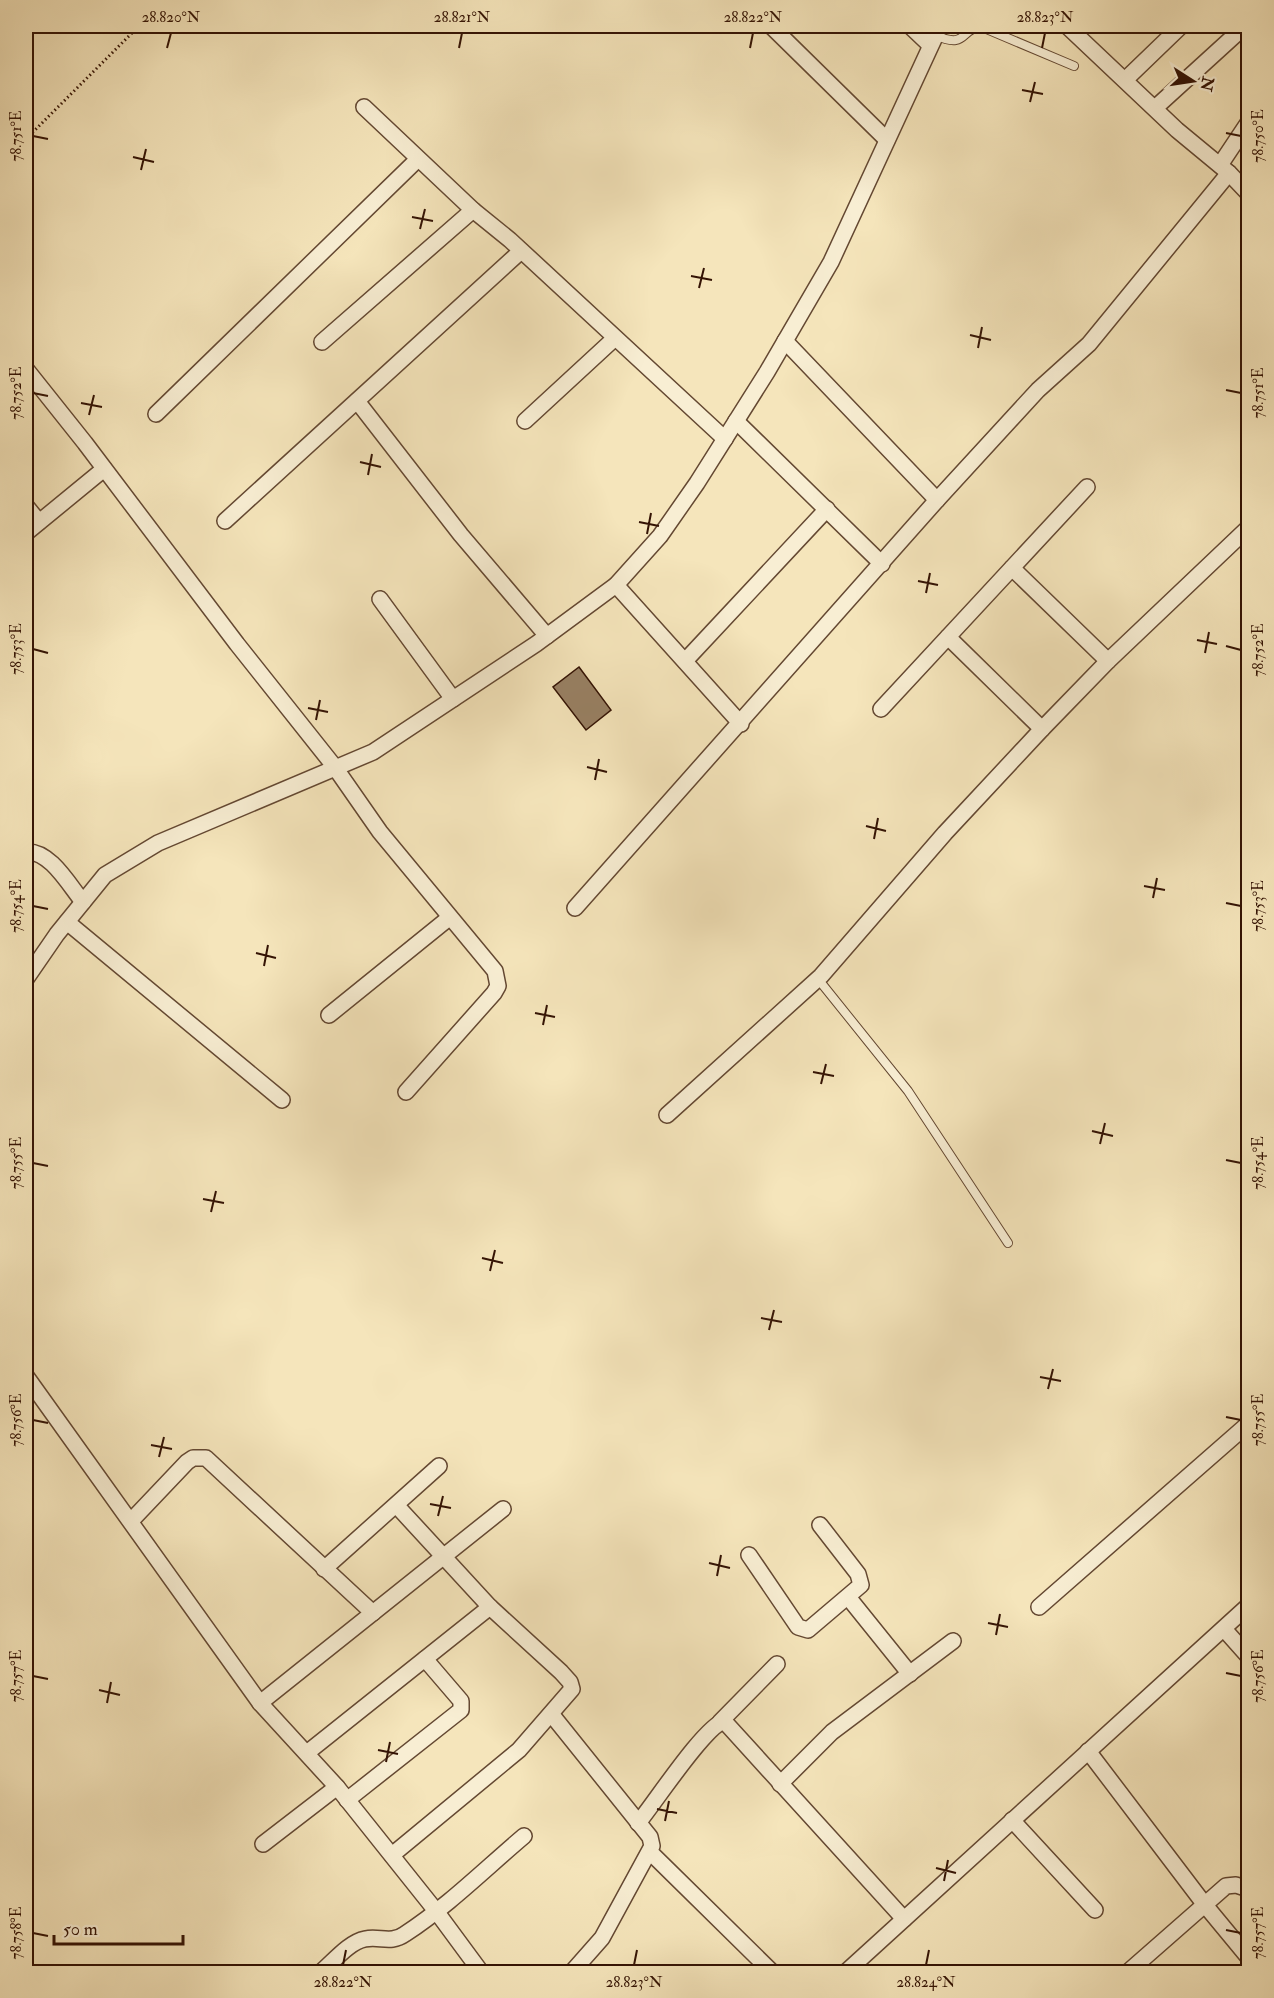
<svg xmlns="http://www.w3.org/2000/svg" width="1274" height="1998" viewBox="0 0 1274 1998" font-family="'IM FELL Double Pica',serif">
  <rect width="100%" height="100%" fill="#f5e5bb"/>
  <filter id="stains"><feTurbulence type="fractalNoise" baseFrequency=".00333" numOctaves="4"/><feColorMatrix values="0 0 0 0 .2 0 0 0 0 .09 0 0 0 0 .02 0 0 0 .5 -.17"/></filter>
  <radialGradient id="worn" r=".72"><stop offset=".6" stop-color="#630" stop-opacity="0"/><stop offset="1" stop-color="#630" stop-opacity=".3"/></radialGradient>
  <path fill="#988063" stroke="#341304" stroke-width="1.5" d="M579,667L611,710L586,730L553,687Z"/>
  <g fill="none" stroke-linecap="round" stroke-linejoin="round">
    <g stroke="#644832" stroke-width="10">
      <g id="lane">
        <path d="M935,35C970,51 959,25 984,28L1074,66"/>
        <path d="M818,979L908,1091L1008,1243"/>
      </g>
    </g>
    <g stroke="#644832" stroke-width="18">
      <g id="street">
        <path d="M771,26L887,140"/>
        <path d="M910,26L930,45"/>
        <path d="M1067,26L1177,130L1229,173L1248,193"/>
        <path d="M1126,79L1181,26"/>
        <path d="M364,107L473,210L510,240L725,439"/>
        <path d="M1155,108L1245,26"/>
        <path d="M1220,165L1248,123"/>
        <path d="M785,341L937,500"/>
        <path d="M322,342L473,210"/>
        <path d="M26,369L85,443L237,644L334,766L380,832L495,971L498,986L494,993L406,1092"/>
        <path d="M357,401L461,535L547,636"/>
        <path d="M156,414L418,159"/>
        <path d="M525,421L615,338"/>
        <path d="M736,421L882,564"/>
        <path d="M26,506L39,522"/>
        <path d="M225,521L521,251"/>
        <path d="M26,533L104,469"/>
        <path d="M1012,568L1108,661"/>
        <path d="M616,585L741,724"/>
        <path d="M380,599L453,699"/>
        <path d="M948,637L1042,729"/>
        <path d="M685,661L827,509"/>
        <path d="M881,709L1087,487"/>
        <path d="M26,852C50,850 69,885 83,902"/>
        <path d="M575,908L937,500L1038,390L1089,344L1229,173"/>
        <path d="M67,922L282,1100"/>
        <path d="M26,979L57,934L105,875L158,843L373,752L536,644L616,585L660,536L697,483L767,372L831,262L940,26"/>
        <path d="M329,1015L449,918"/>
        <path d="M667,1115L821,976L945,833L1042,729L1108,661L1248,528"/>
        <path d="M26,1376L260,1703L337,1787L436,1911L481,1972"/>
        <path d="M131,1521L187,1462L193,1458H206L373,1613"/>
        <path d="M749,1555L798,1627L808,1630L861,1585L858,1574L820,1525"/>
        <path d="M324,1569L439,1466"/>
        <path d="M848,1597L910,1674"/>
        <path d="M1039,1607L1248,1424"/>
        <path d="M1224,1629L1248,1656"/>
        <path d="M260,1703L503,1509"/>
        <path d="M552,1715L650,1837L652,1846L602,1938L572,1972"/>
        <path d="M720,1722L777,1664"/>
        <path d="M1088,1751L1205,1905L1248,1957"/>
        <path d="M308,1752L490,1607"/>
        <path d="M780,1784L832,1732L953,1641"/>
        <path d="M347,1800L461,1710V1701L425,1659"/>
        <path d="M1012,1820L1095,1910"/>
        <path d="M638,1823C654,1804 704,1727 724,1721L904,1919"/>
        <path d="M263,1844L337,1787"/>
        <path d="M650,1852L772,1972"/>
        <path d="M392,1855L519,1750L572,1689L570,1682L561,1672L490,1607L397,1506"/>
        <path d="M321,1972C333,1962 349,1942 365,1939C380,1936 391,1944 405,1934C448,1906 485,1869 524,1836"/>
        <path d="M846,1972L1248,1606"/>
        <path d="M1128,1972L1226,1886L1236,1885L1248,1889"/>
      </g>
    </g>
    <path stroke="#341304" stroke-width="3" stroke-dasharray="1.5 3" stroke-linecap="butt" d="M26,139L139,26"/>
    <use href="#lane" stroke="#f8eed3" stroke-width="8"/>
    <use href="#street" stroke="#f8eed3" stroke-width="15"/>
  </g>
  <path fill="none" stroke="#341304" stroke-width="2" d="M167,48L171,33M459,48L462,33M750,48L753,33M1042,48L1045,33M1022,90L1043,94M1030,102L1035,82M1226,133L1241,136M33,136L48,139M133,157L154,162M141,170L146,149M412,217L433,221M420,229L425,209M691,276L712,280M699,288L704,268M970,335L991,340M978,348L982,327M1226,390L1241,393M33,393L48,396M81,403L102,407M89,415L94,395M360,462L381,467M368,475L372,454M639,522L659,526M647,534L651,513M918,581L938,585M926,593L930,573M1197,640L1217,644M1226,646L1241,650M33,649L48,653M1205,653L1209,632M308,708L328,712M316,720L320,700M587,767L607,772M595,780L599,759M866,826L886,831M874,839L878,818M1144,886L1165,890M1153,898L1157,878M1226,903L1241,906M33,906L48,909M256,953L276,958M264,966L268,945M535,1013L555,1017M543,1025L547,1005M813,1072L834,1076M821,1084L826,1064M1092,1131L1113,1136M1100,1144L1105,1123M1226,1160L1241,1163M33,1163L48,1166M203,1199L224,1203M211,1212L216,1191M482,1258L503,1263M490,1271L495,1250M761,1318L782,1322M769,1330L774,1310M1040,1377L1061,1381M1048,1389L1053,1369M1226,1417L1241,1420M33,1420L48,1423M151,1445L172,1449M159,1457L164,1437M430,1504L451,1508M438,1516L443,1496M709,1563L730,1568M717,1576L721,1555M988,1623L1008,1627M996,1635L1000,1614M1226,1673L1241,1676M33,1676L48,1679M99,1690L120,1695M107,1703L111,1682M378,1750L398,1754M386,1762L390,1742M657,1809L677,1813M665,1821L669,1801M936,1868L956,1873M944,1881L948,1860M1226,1930L1241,1933M33,1933L48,1936M343,1965L346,1950M634,1965L637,1950M926,1965L929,1950"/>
  <rect width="1274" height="1998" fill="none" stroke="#f5e5bb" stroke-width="66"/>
  <g transform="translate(1193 81) rotate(102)" stroke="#f8eed3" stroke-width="4.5" paint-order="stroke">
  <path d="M0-4.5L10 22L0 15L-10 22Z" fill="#341304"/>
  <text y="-9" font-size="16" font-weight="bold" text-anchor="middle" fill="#341304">N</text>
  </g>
  <path d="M54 1935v9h129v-9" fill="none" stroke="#341304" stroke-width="3"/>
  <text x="63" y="1935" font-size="18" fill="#341304" stroke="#f8eed3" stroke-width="4.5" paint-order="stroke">50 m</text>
  <rect x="33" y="33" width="1208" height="1932" fill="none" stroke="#341304" stroke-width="2"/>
  <g font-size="15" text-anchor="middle" fill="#341304">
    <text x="171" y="22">28.820°N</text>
    <text x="462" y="22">28.821°N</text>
    <text x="753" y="22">28.822°N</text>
    <text x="1045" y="22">28.823°N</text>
    <text transform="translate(16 136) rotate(-90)" y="5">78.751°E</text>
    <text transform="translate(1258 136) rotate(-90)" y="5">78.750°E</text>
    <text transform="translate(16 393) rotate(-90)" y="5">78.752°E</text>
    <text transform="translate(1258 393) rotate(-90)" y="5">78.751°E</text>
    <text transform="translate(16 649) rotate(-90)" y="5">78.753°E</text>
    <text transform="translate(1258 650) rotate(-90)" y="5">78.752°E</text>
    <text transform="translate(16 906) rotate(-90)" y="5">78.754°E</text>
    <text transform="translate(1258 906) rotate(-90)" y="5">78.753°E</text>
    <text transform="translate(16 1163) rotate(-90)" y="5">78.755°E</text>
    <text transform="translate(1258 1163) rotate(-90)" y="5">78.754°E</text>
    <text transform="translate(16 1420) rotate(-90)" y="5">78.756°E</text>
    <text transform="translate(1258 1420) rotate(-90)" y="5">78.755°E</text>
    <text transform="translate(16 1676) rotate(-90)" y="5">78.757°E</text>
    <text transform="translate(1258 1676) rotate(-90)" y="5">78.756°E</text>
    <text transform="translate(16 1933) rotate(-90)" y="5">78.758°E</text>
    <text transform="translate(1258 1933) rotate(-90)" y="5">78.757°E</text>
    <text x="343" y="1987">28.822°N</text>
    <text x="634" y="1987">28.823°N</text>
    <text x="926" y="1987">28.824°N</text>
  </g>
  <rect width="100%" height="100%" filter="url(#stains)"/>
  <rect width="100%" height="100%" fill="url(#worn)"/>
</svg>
